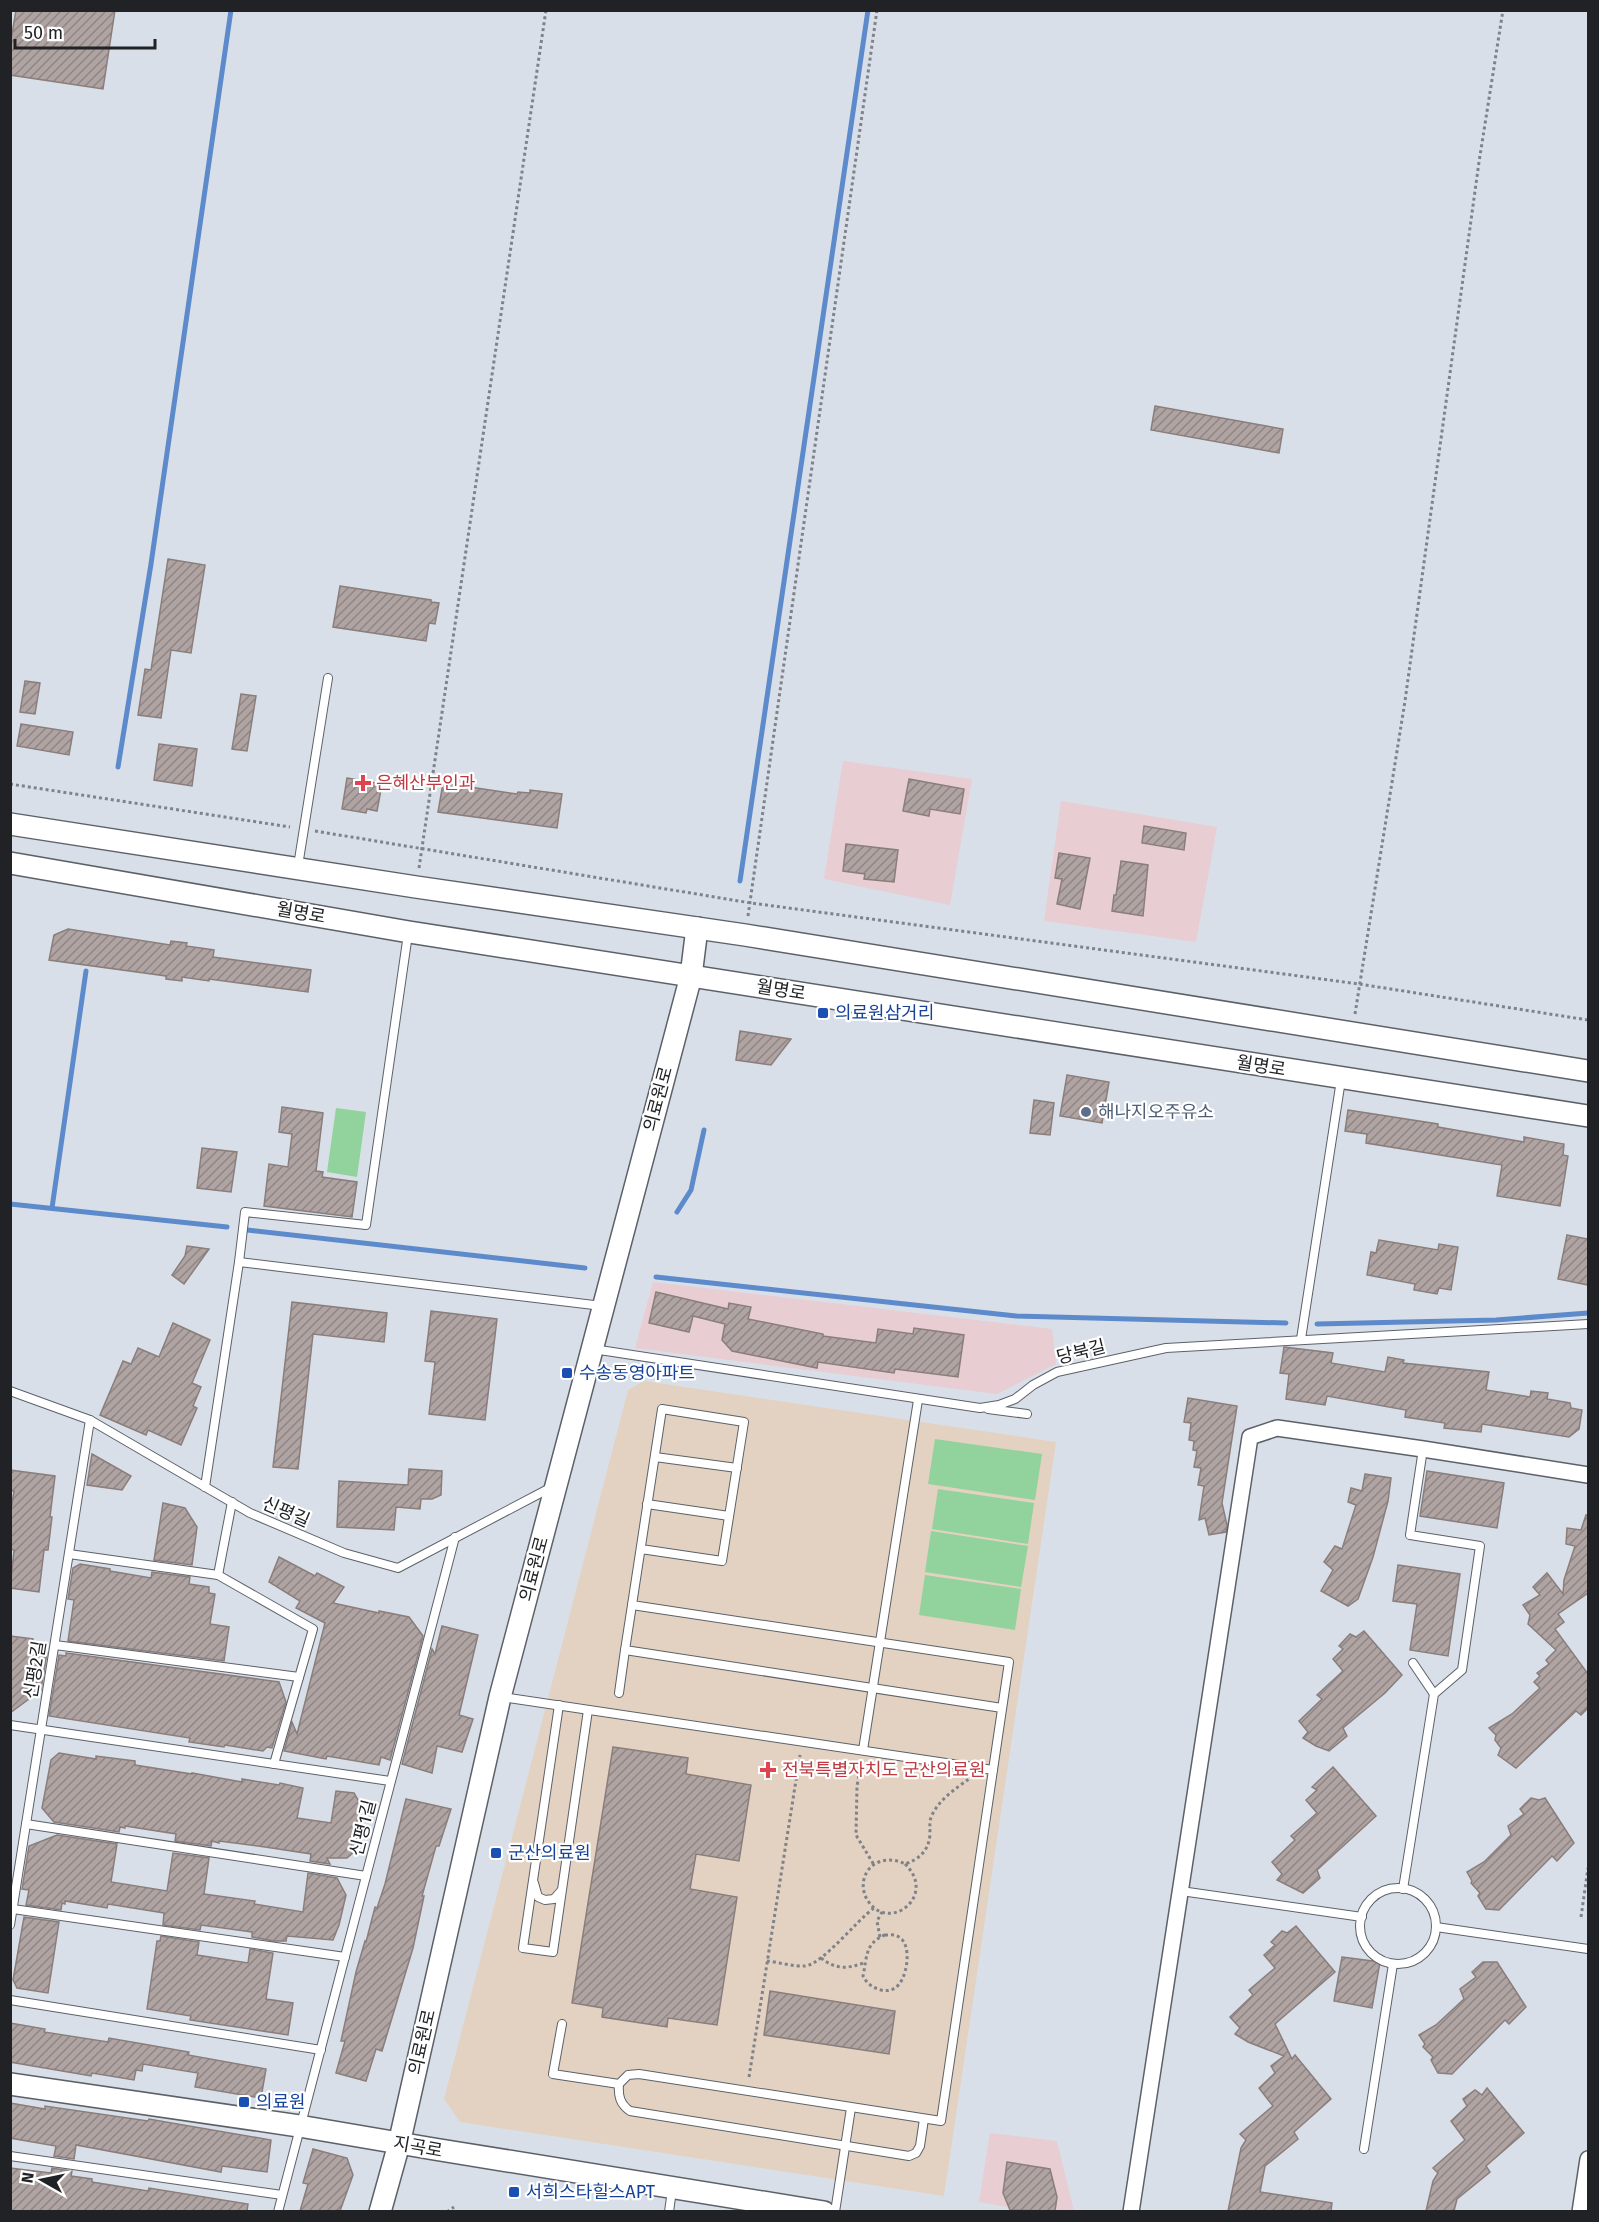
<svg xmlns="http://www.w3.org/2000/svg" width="1599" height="2222" viewBox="0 0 1599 2222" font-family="'Fira Sans','Noto Sans KR',sans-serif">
  <defs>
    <pattern id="building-hatch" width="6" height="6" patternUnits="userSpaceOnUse" patternTransform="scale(1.5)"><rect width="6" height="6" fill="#b0a4a3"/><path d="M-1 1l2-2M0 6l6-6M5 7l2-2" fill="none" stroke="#8f8585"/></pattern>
  </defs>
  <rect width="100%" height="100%" fill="#d9dfe8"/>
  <g fill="#e8cdd2">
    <path d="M843,761L972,779L950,905L824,879Z"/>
    <path d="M1061,801L1217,827L1196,942L1044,921Z"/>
    <path d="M653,1282L1052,1329L1056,1364L997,1394L635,1348Z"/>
    <path d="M990,2133L1057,2141L1074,2211H1029L979,2202Z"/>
  </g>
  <path fill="#e3d2c1" d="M644,1381L1056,1442L944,2196L460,2122L444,2099L628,1390Z"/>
  <g fill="#92d29d">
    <path d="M336,1108L366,1112L357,1177L327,1172Z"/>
    <path d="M935,1439L1042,1454L1035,1500L928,1484Z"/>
    <path d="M938,1489L1034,1503L1028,1544L932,1529Z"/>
    <path d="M931,1531L1028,1546L1021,1587L925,1572Z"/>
    <path d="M925,1575L1021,1589L1015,1630L919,1615Z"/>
  </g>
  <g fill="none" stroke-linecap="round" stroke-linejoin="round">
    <g stroke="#5d8acb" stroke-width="5">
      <path d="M118,767L151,564L231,10"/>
      <path d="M740,881L868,10"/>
      <path d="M10,1204L227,1227"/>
      <path d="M52,1208L86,971"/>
      <path d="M677,1212L691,1190L704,1130"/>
      <path d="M247,1230L585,1268"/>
      <path d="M656,1277L1016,1316L1286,1323"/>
      <path d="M1317,1324L1496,1320L1588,1313"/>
    </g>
  </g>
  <g fill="url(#building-hatch)" stroke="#897e7c" stroke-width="1.5">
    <path d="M16,10H115L103,89L10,75V46Z"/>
    <path d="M1155,406L1283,429L1279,453L1151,430Z"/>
    <path d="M168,559L205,565L191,653L171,650L161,718L138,715L145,669L151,670Z"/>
    <path d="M340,586L431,600V602L439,603L435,624L429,623L426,641L333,627Z"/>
    <path d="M25,681L40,683L35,714L20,712Z"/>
    <path d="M241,694L256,696L247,751L232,749Z"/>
    <path d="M21,724L73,732L69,755L17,746Z"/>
    <path d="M159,744L197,749L192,786L154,780Z"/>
    <path d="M347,778L382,784L377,811L367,809L366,813L342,809Z"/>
    <path d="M909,779L964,789L960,814L930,809L929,816L903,811Z"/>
    <path d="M443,783L517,794L518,792L530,793V790L562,794L557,828L438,812Z"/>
    <path d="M1144,826L1186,833L1184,850L1142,843Z"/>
    <path d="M846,844L898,850L894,882L864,879L865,874L843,871Z"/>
    <path d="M1059,853L1090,858L1080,909L1057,904L1062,879L1055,878Z"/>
    <path d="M1121,861L1148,865L1143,916L1112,911L1114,895H1116Z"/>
    <path d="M68,929L170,945L171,941L187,943L186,946L214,950L213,957L311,970L308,992L209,979V981L182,977V981L166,979V976L49,960L54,935Z"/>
    <path d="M740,1031L791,1039L771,1065L736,1060Z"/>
    <path d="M1067,1075L1109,1082L1102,1123L1060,1116Z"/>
    <path d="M1034,1100L1054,1103L1050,1135L1030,1133Z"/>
    <path d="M282,1107L323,1113L316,1171L323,1172L322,1177L357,1182L352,1217L264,1206L269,1164L288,1167L292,1134L279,1132Z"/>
    <path d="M1348,1110L1438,1124V1127L1524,1142V1137L1564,1144L1563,1155L1568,1156L1560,1206L1497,1196L1502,1165L1366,1143L1367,1134L1345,1131Z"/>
    <path d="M202,1148L237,1152L231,1192L197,1188Z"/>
    <path d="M1567,1235L1588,1239V1285L1558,1279Z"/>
    <path d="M1379,1240L1438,1250L1439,1244L1458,1247L1451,1290L1439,1288L1437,1294L1414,1290L1415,1284L1367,1275L1371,1252L1376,1253Z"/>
    <path d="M187,1246L209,1249L184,1284L172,1275L185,1256Z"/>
    <path d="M656,1292L728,1309L729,1303L751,1307L748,1319L823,1334V1336L876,1343L878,1329L913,1334L914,1328L964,1335L958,1377L895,1369L894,1373L818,1362L817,1368L732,1351L722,1340L725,1324L693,1316L689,1332L649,1323Z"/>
    <path d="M292,1302L387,1313L384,1342L313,1334L298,1469L273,1467Z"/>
    <path d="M431,1311L497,1319L485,1420L429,1414L435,1362L425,1361Z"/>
    <path d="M173,1323L210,1340L192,1383L201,1387L193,1406L197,1408L181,1445L148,1430L146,1435L100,1415L123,1361L131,1364L138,1348L159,1357Z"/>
    <path d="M1284,1347L1333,1353L1331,1363L1385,1372L1388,1357L1404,1360L1403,1363L1489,1372L1486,1390L1530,1397L1531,1391L1548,1393L1547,1399L1570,1403L1571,1408L1582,1410L1579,1429L1569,1437L1482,1424L1481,1432L1444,1428L1445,1423L1405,1417L1406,1410L1327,1396L1325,1405L1286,1399L1289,1374L1280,1373Z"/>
    <path d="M1188,1398L1237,1406L1222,1503L1227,1525L1226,1532L1209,1535L1205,1518L1199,1520L1204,1486L1198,1485L1201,1468L1194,1467L1197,1451L1193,1450L1194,1441L1189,1440L1191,1423L1184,1422Z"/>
    <path d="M92,1454L131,1476L122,1490L87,1485Z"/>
    <path d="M409,1469L442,1471L441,1495L432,1499H421L420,1509L396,1507L394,1530L337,1527L339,1481L408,1485Z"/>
    <path d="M10,1470L55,1476L50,1517H52L48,1550H44L39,1592L10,1588L14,1550L10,1549V1516L14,1491H10Z"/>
    <path d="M1427,1471L1504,1483L1497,1528L1420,1516Z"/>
    <path d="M1365,1474L1391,1478L1388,1501L1373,1557L1358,1599L1348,1606L1321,1591L1333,1570L1324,1562L1335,1546L1342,1549L1356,1505L1348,1502L1351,1488L1362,1491Z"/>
    <path d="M163,1503L185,1508L197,1527L192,1565L154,1560Z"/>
    <path d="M1586,1515H1588V1593L1558,1614L1564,1622L1555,1629L1588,1674V1708L1581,1715L1576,1711L1516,1768L1498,1755L1501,1748L1495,1740L1496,1735L1489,1728L1512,1714L1540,1688L1534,1682L1540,1676L1537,1673L1549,1664L1546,1660L1556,1650L1528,1624L1530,1615L1523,1605L1540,1595L1533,1587L1547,1573L1563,1594L1564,1580L1575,1546L1566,1544L1567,1528L1581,1530Z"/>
    <path d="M279,1557L315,1576L317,1573L344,1587L333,1603L379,1613V1611L409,1617L423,1636L390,1760L381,1757L379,1765L327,1756L326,1759L284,1751L292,1722L297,1734L325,1623L296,1608L300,1601L269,1582Z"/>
    <path d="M80,1564L110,1569V1571L151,1578L152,1572L190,1577L189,1584L209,1587V1593L215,1594L210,1624L229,1627L224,1661L68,1641L74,1600L68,1599L73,1568Z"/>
    <path d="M1398,1565L1460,1574L1448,1656L1410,1650L1417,1604L1393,1601Z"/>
    <path d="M442,1626L478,1635L459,1715L473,1719L462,1752L437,1746L432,1773L402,1764L432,1649L435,1654Z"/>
    <path d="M1364,1631L1402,1675L1385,1693L1343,1728L1347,1736L1329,1751L1316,1746L1303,1738L1308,1732L1299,1721L1322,1699L1317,1695L1343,1671L1333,1659L1343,1649L1339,1646L1350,1634L1356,1637Z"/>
    <path d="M10,1636L33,1639L31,1651L47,1653L41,1690L10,1713Z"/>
    <path d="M66,1653L279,1682L286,1702L272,1748L267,1747L263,1751L225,1745L224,1747L189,1742L190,1738L49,1716L59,1655L66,1656Z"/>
    <path d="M613,1747L688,1758L686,1774L751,1785L739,1861L696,1854L690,1889L737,1897L717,2025L668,2018L667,2027L602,2017L603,2008L572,2003Z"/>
    <path d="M59,1753L96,1759V1756L135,1761V1765L192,1774V1773L242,1782V1779L279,1785L280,1783L303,1788L297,1818L331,1823L336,1791L354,1793L362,1807L356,1837H360L355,1851L347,1858H327L330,1864L310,1861L311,1854L265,1847L219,1841V1843L212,1841L211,1846L175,1841L176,1834L125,1826V1828L120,1827L119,1832L54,1822L42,1808L51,1760Z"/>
    <path d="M1333,1767L1376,1816L1317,1870L1320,1878L1303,1893L1277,1880L1282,1874L1272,1862L1295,1840L1291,1836L1317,1813L1306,1800L1317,1790L1312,1787Z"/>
    <path d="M1531,1798L1539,1800L1545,1798L1574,1843L1557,1861L1552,1856L1499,1910L1486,1909L1478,1896L1480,1893L1471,1883L1472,1881L1467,1872L1484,1862L1511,1835L1508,1826L1524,1814L1520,1809Z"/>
    <path d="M406,1799L451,1809L439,1846H436L422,1896H424L413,1948L382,2051L376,2049L366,2081L336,2073L345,2041H341L356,1972L365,1941L366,1942L375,1907L377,1908L385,1884Z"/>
    <path d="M57,1835L117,1844L111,1882L167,1891L173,1853L209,1858L204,1894L255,1901L254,1904L303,1912L308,1873L337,1878L346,1895L339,1925L333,1940L287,1936L286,1941H274L252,1937V1932L201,1925L200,1930L163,1925L164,1913L108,1904L107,1908L65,1901V1904L62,1903L61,1910L26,1905L29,1890L22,1889L29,1846Z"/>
    <path d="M24,1917L59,1922L48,1993L17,1988L13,1980Z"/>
    <path d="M1296,1926L1335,1972L1275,2024L1292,2059L1295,2055L1331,2099L1294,2132L1298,2139L1265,2166L1260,2192L1332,2203L1331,2211H1228L1241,2148L1246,2140L1240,2134L1273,2106L1259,2088L1275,2073L1271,2066L1284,2056L1248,2042L1235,2034L1240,2028L1230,2017L1253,1995L1249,1990L1275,1968L1264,1955L1275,1945L1271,1942L1282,1931L1287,1933Z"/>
    <path d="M161,1936L199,1942L197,1955L248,1963L250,1949L273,1953L266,1999L293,2003L288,2035L190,2020L191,2016L147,2009L157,1941H160Z"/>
    <path d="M1342,1957L1380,1962L1372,2008L1334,2001Z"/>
    <path d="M1483,1962H1497L1526,2007L1509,2024L1505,2020L1452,2074L1438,2073L1431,2060L1433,2057L1423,2047L1425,2044L1419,2035L1436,2025L1464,1999L1460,1989L1476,1977L1472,1972Z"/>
    <path d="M770,1991L895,2011L889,2054L764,2035Z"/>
    <path d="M10,2023L45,2029L44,2032L108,2042L109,2038L143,2044L189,2052L188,2055L266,2069L261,2098L195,2087L198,2073L143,2064L142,2071L136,2070L134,2080L92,2073L91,2076L10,2062Z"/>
    <path d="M1487,2088L1524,2133L1486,2166L1490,2172L1457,2199L1454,2211H1426L1433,2181L1438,2173L1433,2168L1465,2140L1451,2121L1467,2106L1463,2099L1475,2090L1482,2095Z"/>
    <path d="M10,2103L45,2109V2106L148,2121L149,2119L271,2140L267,2172L222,2166L221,2172L76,2145L74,2159L54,2156L56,2146L10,2138Z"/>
    <path d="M313,2149L347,2158L353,2175L340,2211H300L308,2184L303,2183Z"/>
    <path d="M1007,2162L1050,2169L1057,2197L1055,2211L1010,2210L1003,2193Z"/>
    <path d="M10,2168L51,2173L52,2168L72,2171L71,2176L92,2179V2182L148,2191L149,2188L248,2204L247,2211H10Z"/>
  </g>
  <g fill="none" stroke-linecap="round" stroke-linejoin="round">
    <g stroke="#5c6169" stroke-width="10">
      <g id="lane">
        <path d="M298,866L328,678"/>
        <path d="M239,1262L245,1212L366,1225L408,934"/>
        <path d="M1301,1339L1341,1080"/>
        <path d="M593,1349L980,1408L999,1405L1015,1399L1033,1385L1057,1372L1166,1348L1588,1324"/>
        <path d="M10,1391L90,1420L250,1513L344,1553L398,1568L552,1487"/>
        <path d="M988,1409L1027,1414"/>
        <path d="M655,1457L737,1468"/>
        <path d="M205,1487L239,1262L602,1306"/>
        <path d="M647,1504L729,1516"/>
        <path d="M641,1549L722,1561L744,1422L662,1409L632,1605L1009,1662L993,1770"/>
        <path d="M69,1554L218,1575L313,1629L274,1764"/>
        <path d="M218,1575L232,1502"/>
        <path d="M632,1605L625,1650L1002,1708"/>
        <path d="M55,1645L299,1677"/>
        <path d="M1413,1663L1434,1694"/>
        <path d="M619,1693L625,1650"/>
        <path d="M502,1697L993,1770L941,2121L639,2074L628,2075L619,2084L553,2074L562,2024"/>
        <path d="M559,1705L523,1948L553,1952L588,1710"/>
        <path d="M10,1725L390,1781"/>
        <path d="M863,1750L918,1400"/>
        <path d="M26,1824L366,1876"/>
        <path d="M534,1883L538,1897L545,1900L554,1899L561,1891"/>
        <circle cx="1398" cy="1926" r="38"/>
        <path d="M1403,1889L1434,1694L1462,1670L1480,1546L1410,1535L1423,1449"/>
        <path d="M1181,1891L1362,1917"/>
        <path d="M13,1909L345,1957"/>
        <path d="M10,1925L90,1420"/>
        <path d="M1436,1927L1588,1949"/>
        <path d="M10,2000L321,2050"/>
        <path d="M619,2084C618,2096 620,2104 630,2111L909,2156L916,2153L920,2146L924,2119"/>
        <path d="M1364,2149L1393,1964"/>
        <path d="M10,2156L282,2195"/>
        <path d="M278,2212L455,1537"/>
        <path d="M669,2212L672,2190"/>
        <path d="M835,2212L851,2108"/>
      </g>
    </g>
    <g stroke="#5c6169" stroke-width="18">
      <g id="street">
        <path d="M1131,2212L1250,1437L1277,1428L1423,1449L1588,1475"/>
        <path d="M1580,2212L1588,2159"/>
      </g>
    </g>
    <g stroke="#5c6169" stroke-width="24">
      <g id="secondary">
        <path d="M10,824L416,887L745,935L1588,1071"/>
        <path d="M10,863L409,932L1588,1116"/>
        <path d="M10,2084L299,2126L434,2149L824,2212"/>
        <path d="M380,2212L399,2144L500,1697L691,976L697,928"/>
      </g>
    </g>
    <g stroke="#7f8389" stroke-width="3" stroke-dasharray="3 3" stroke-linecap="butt">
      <path d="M10,784L290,827"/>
      <path d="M315,831L751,903L1359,984L1588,1020"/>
      <path d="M419,868L546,10"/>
      <path d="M748,916L877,10"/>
      <path d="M1355,1014L1405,701L1479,162L1503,10"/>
      <path d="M861,1764L857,1786L856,1835L874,1865"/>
      <path d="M905,1864C938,1896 889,1933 868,1901C864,1895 862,1887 864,1879C869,1860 890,1856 905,1864C920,1859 929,1850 930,1834C930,1827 929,1821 932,1815C939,1800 956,1788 969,1779"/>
      <path d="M1581,1917L1588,1868"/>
      <path d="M885,1935C890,1935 895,1934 899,1937C913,1945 907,1981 895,1988C890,1991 886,1991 881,1990C873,1988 866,1983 863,1976C867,1957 865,1943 885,1935Z"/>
      <path d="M880,1937L877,1921L882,1912"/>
      <path d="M821,1958C836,1970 848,1969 866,1962"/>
      <path d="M767,1961C778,1962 794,1967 805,1966C823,1964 856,1921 874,1908"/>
      <path d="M749,2077L800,1755"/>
      <path d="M447,2212L454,2207"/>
    </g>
    <use href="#lane" stroke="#fff" stroke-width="8"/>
    <use href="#street" stroke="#fff" stroke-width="15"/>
    <use href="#secondary" stroke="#fff" stroke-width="21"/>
  </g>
  <g fill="#e0444e" stroke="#fff" stroke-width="2">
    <path d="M360 774h6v6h6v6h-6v6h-6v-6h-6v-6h6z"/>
    <path d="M765 1761h6v6h6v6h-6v6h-6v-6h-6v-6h6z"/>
  </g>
  <g fill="#1a4fb4" stroke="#fff" stroke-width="2">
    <rect x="817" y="1007" width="12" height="12" rx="3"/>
    <rect x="561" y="1367" width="12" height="12" rx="3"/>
    <rect x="490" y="1847" width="12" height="12" rx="3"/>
    <rect x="238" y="2096" width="12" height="12" rx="3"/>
    <rect x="508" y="2186" width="12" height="12" rx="3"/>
  </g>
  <circle fill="#5c6f8a" stroke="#fff" stroke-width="2" cx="1086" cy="1112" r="6"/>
  <g text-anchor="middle" stroke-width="4.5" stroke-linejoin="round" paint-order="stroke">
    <g font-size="18" fill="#be3a42" stroke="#fff" text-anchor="start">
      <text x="376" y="789">은혜산부인과</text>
      <text x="782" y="1776">전북특별자치도 군산의료원</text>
    </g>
    <g font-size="18" fill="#202225" stroke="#fff">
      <text transform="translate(301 913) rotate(10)" y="6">월명로</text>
      <text transform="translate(781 990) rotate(9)" y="6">월명로</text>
      <text transform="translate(1261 1066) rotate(9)" y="6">월명로</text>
      <text transform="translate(658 1099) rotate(-75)" y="6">의료원로</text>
      <text transform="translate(1081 1352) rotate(-14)" y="6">당북길</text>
      <text transform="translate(286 1512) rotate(23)" y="6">신평길</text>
      <text transform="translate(534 1569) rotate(-75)" y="6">의료원로</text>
      <text transform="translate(35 1670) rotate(-81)" y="6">신평2길</text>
      <text transform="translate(363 1828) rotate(-76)" y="6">신평1길</text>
      <text transform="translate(422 2042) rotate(-77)" y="6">의료원로</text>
      <text transform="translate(418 2147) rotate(10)" y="6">지곡로</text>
    </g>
    <g font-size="18" fill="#164399" stroke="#fff" text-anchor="start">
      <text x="835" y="1019">의료원삼거리</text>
      <text x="579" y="1379">수송동영아파트</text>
      <text x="508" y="1859">군산의료원</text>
      <text x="256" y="2108">의료원</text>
      <text x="526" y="2198">서희스타힐스APT</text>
    </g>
    <g font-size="18" fill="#4e5e75" stroke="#fff" text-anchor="start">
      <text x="1098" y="1118">해나지오주유소</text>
    </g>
  </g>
  <rect width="1599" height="2222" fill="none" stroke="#202225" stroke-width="24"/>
  <g transform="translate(42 2180) rotate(279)" stroke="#ffffff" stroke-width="4.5" paint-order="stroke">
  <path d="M0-4.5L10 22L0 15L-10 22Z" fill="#202225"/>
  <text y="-9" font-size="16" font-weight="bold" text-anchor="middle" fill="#202225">N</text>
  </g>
  <path d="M15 39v9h140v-9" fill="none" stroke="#202225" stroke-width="3"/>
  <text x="24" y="39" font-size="18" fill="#202225" stroke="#ffffff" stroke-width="4.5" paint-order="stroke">50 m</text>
</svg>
